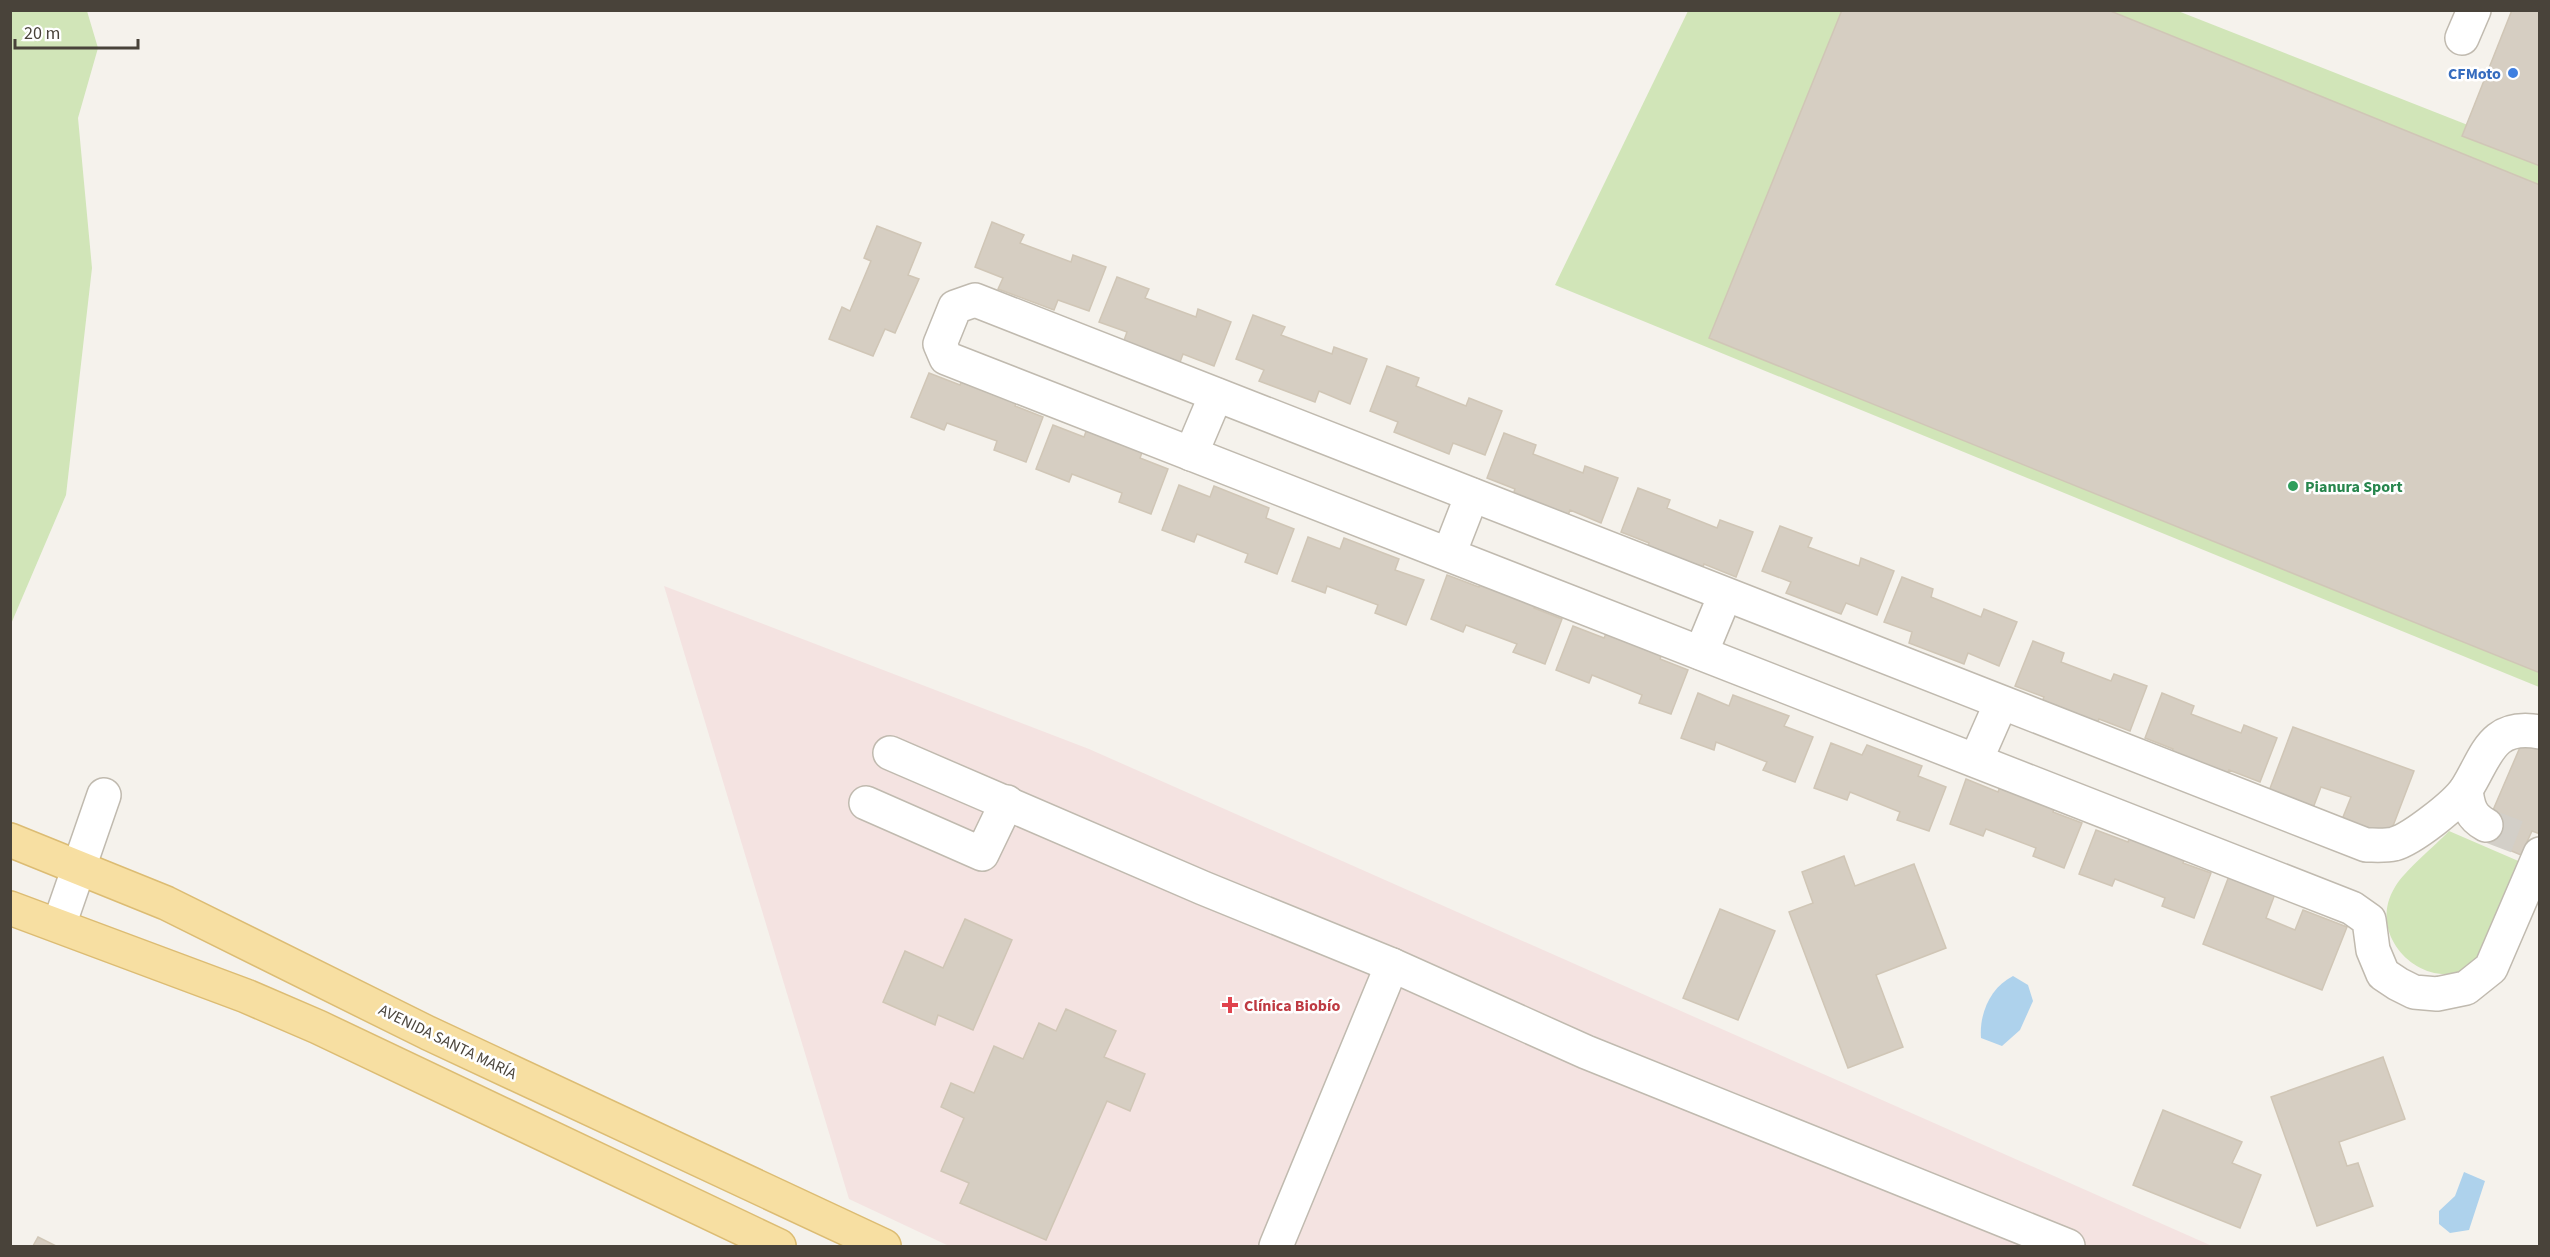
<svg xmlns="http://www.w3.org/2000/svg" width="2550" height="1257" viewBox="0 0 2550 1257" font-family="'Source Sans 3',sans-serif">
  <rect width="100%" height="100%" fill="#f5f2ec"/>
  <path fill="#f4e3e1" d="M664,586L1089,749L2212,1246H949L849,1199Z"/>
  <g fill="#d1e5b8">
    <path d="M11,10L87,11L98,48L78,118L92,268L66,495L11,624Z"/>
    <path d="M1688,11H2178L2539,153V687L1555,285Z"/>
    <path d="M2449,831L2523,863C2514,886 2501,929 2489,948C2447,1012 2359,945 2395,887C2405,870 2435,846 2449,831Z"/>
  </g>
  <g fill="#aed2ec">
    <path d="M2013,976L2028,985L2033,1001L2020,1030L2002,1046L1981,1038C1979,1013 1991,987 2013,976Z"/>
    <path d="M2464,1172L2485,1181L2469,1230L2450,1233L2439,1224V1211L2455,1196Z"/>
  </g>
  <g fill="#d6cec2" stroke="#d0c6b6" stroke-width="1.5">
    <path d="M1842,10H2108L2540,185V673L1709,338Z"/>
    <path d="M2512,10H2540V166L2462,136Z"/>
    <path d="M992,222L1024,235L1020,243L1071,262L1073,255L1106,267L1089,311L1058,300L1054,310L998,289L1003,278L975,267Z"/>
    <path d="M877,226L921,243L908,275L919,279L895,333L885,329L873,356L829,339L842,307L850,311L871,261L864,258Z"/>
    <path d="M1117,277L1149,289L1145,298L1196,317L1198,309L1231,322L1214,366L1183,354L1179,365L1123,343L1127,332L1099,322Z"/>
    <path d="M1253,315L1285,327L1281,335L1332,354L1334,347L1367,359L1350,404L1319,391L1315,402L1259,381L1264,370L1236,359Z"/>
    <path d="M1387,366L1419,378L1416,386L1466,406L1469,398L1502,411L1485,455L1453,443L1449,454L1394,432L1398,422L1370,411Z"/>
    <path d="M929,373L960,385L964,375L1019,395L1015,406L1043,417L1026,462L994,450L997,441L947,423L944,430L911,417Z"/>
    <path d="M1053,425L1084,437L1088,426L1144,447L1140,458L1168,469L1151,514L1119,502L1122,493L1072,474L1069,482L1036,469Z"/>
    <path d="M1504,433L1536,445L1533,454L1583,473L1585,466L1618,478L1601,523L1570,510L1566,521L1511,500L1515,489L1487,478Z"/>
    <path d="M1179,485L1210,497L1214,486L1269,508L1266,518L1294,529L1277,574L1245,562L1248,554L1197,534L1194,542L1162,530Z"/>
    <path d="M1638,488L1670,500L1667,508L1717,528L1720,520L1753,532L1736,577L1704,564L1700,575L1645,554L1649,543L1621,532Z"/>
    <path d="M1780,526L1812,538L1808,547L1859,566L1861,558L1894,571L1877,615L1846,603L1841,614L1786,593L1791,582L1762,571Z"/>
    <path d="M1308,537L1340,549L1344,538L1399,559L1395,570L1424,580L1406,625L1375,613L1378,605L1327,586L1325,593L1292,581Z"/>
    <path d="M1447,575L1479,587L1483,577L1538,597L1534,608L1562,619L1545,664L1513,652L1517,644L1466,625L1463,632L1431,619Z"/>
    <path d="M1902,577L1933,589L1931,597L1981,617L1984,609L2017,622L1999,666L1968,653L1964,664L1909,643L1912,632L1884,622Z"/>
    <path d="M1573,626L1604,638L1609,627L1664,648L1660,659L1688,670L1671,714L1639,703L1642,695L1592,675L1589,683L1556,670Z"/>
    <path d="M2033,641L2064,653L2061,662L2111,681L2114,674L2147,686L2130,731L2099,719L2095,729L2039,708L2044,697L2015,686Z"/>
    <path d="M1698,693L1729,706L1733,695L1789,716L1784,726L1813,737L1795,782L1763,770L1767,762L1716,742L1714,750L1681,738Z"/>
    <path d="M2162,693L2194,706L2191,714L2241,733L2244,725L2277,738L2260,782L2229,770L2225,781L2169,760L2173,749L2145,738Z"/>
    <path d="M2293,727L2414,771L2388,839L2341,822L2351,797L2321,787L2313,808L2269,791Z"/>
    <path d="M2524,738L2540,744V834L2532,831L2521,855L2481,838Z"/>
    <path d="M1831,743L1862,755L1867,745L1922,766L1918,776L1946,787L1929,831L1897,820L1900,812L1850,792L1847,800L1814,788Z"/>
    <path d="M1966,779L1998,792L2002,781L2057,802L2053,812L2082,823L2064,868L2033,856L2036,848L1986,829L1983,836L1950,824Z"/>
    <path d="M2096,830L2128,842L2132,831L2187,852L2183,863L2211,873L2194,918L2162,906L2165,898L2115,879L2112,886L2079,874Z"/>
    <path d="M1844,856L1855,886L1914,864L1946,948L1876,975L1903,1047L1848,1068L1789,912L1813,903L1802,872Z"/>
    <path d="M2229,876L2275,894L2266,918L2295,930L2303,910L2347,927L2322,990L2203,944Z"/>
    <path d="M1720,909L1775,931L1738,1020L1683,998Z"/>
    <path d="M965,919L1012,940L973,1030L938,1015L935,1025L883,1002L905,951L943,968Z"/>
    <path d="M1066,1009L1116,1031L1104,1057L1145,1074L1130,1111L1107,1101L1046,1240L960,1203L969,1183L941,1171L964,1118L941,1107L951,1083L974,1093L994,1046L1023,1059L1039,1023L1056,1031Z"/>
    <path d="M2383,1057L2405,1119L2339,1142L2347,1166L2358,1163L2373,1206L2317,1226L2271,1097Z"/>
    <path d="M2163,1110L2242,1142L2232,1163L2261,1175L2240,1228L2133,1185Z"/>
    <path d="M38,1237L56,1246H33Z"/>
  </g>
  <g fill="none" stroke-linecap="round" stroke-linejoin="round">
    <path stroke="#d3cfc8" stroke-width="33" stroke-dasharray="33 16" stroke-linecap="butt" d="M2486,825L2528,841"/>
    <g stroke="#c0baaf" stroke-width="36">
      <g id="minor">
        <path d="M2462,38L2474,10"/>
        <path d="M1191,454L1216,395"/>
        <path d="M1449,554L1472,495"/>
        <path d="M1701,653L1725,595"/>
        <path d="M2540,732C2491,723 2487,756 2467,788C2457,804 2412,839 2394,844C2385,846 2374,845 2366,845L975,300L955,307L940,344L946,358L2352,908L2369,920L2373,950L2383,974L2398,984L2414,992L2437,994L2466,988L2491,968L2540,854"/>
        <path d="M890,753L1203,888L1392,965L1586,1052L2068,1246"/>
        <path d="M1976,760L2001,703"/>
        <path d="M2466,790C2468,807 2471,817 2486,825"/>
        <path d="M866,803L982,854L1007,802"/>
        <path d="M59,925L104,795"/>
        <path d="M1276,1246L1392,965"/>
      </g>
    </g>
    <g stroke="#dcbc73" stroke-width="36">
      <g id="major">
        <path d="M10,840L166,903L428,1033L884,1246"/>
        <path d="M10,908L246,996L318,1027L779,1246"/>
      </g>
    </g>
    <use href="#minor" stroke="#fff" stroke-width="33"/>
    <use href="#major" stroke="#f7dfa2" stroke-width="33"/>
  </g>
  <circle fill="#3f7fe0" stroke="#fff" stroke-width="2" cx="2513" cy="73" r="6"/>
  <circle fill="#2e9e5b" stroke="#fff" stroke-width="2" cx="2293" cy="486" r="6"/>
  <path fill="#e0444e" stroke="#fff" stroke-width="2" d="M1227 996h6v6h6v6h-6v6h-6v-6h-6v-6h6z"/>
  <g text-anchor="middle" stroke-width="5" stroke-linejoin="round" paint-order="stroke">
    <g font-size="16" font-weight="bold" fill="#366cbe" stroke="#fff" text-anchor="end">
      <text x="2501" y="79">CFMoto</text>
    </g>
    <g font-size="16" font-weight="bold" fill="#27864d" stroke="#fff" text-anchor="start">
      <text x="2305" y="492">Pianura Sport</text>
    </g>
    <g font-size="16" font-weight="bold" fill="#be3a42" stroke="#fff" text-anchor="start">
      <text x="1244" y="1011">Clínica Biobío</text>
    </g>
    <g font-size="16" fill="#49433a" stroke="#fff">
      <text transform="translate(448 1041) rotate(26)" y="6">AVENIDA SANTA MARÍA</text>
    </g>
  </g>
  <rect width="2550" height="1257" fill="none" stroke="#49433a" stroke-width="24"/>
  <path d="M15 39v9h123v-9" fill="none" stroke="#49433a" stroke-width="3"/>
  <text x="24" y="39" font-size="18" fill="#49433a" stroke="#ffffff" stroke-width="4.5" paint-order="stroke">20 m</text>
</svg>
